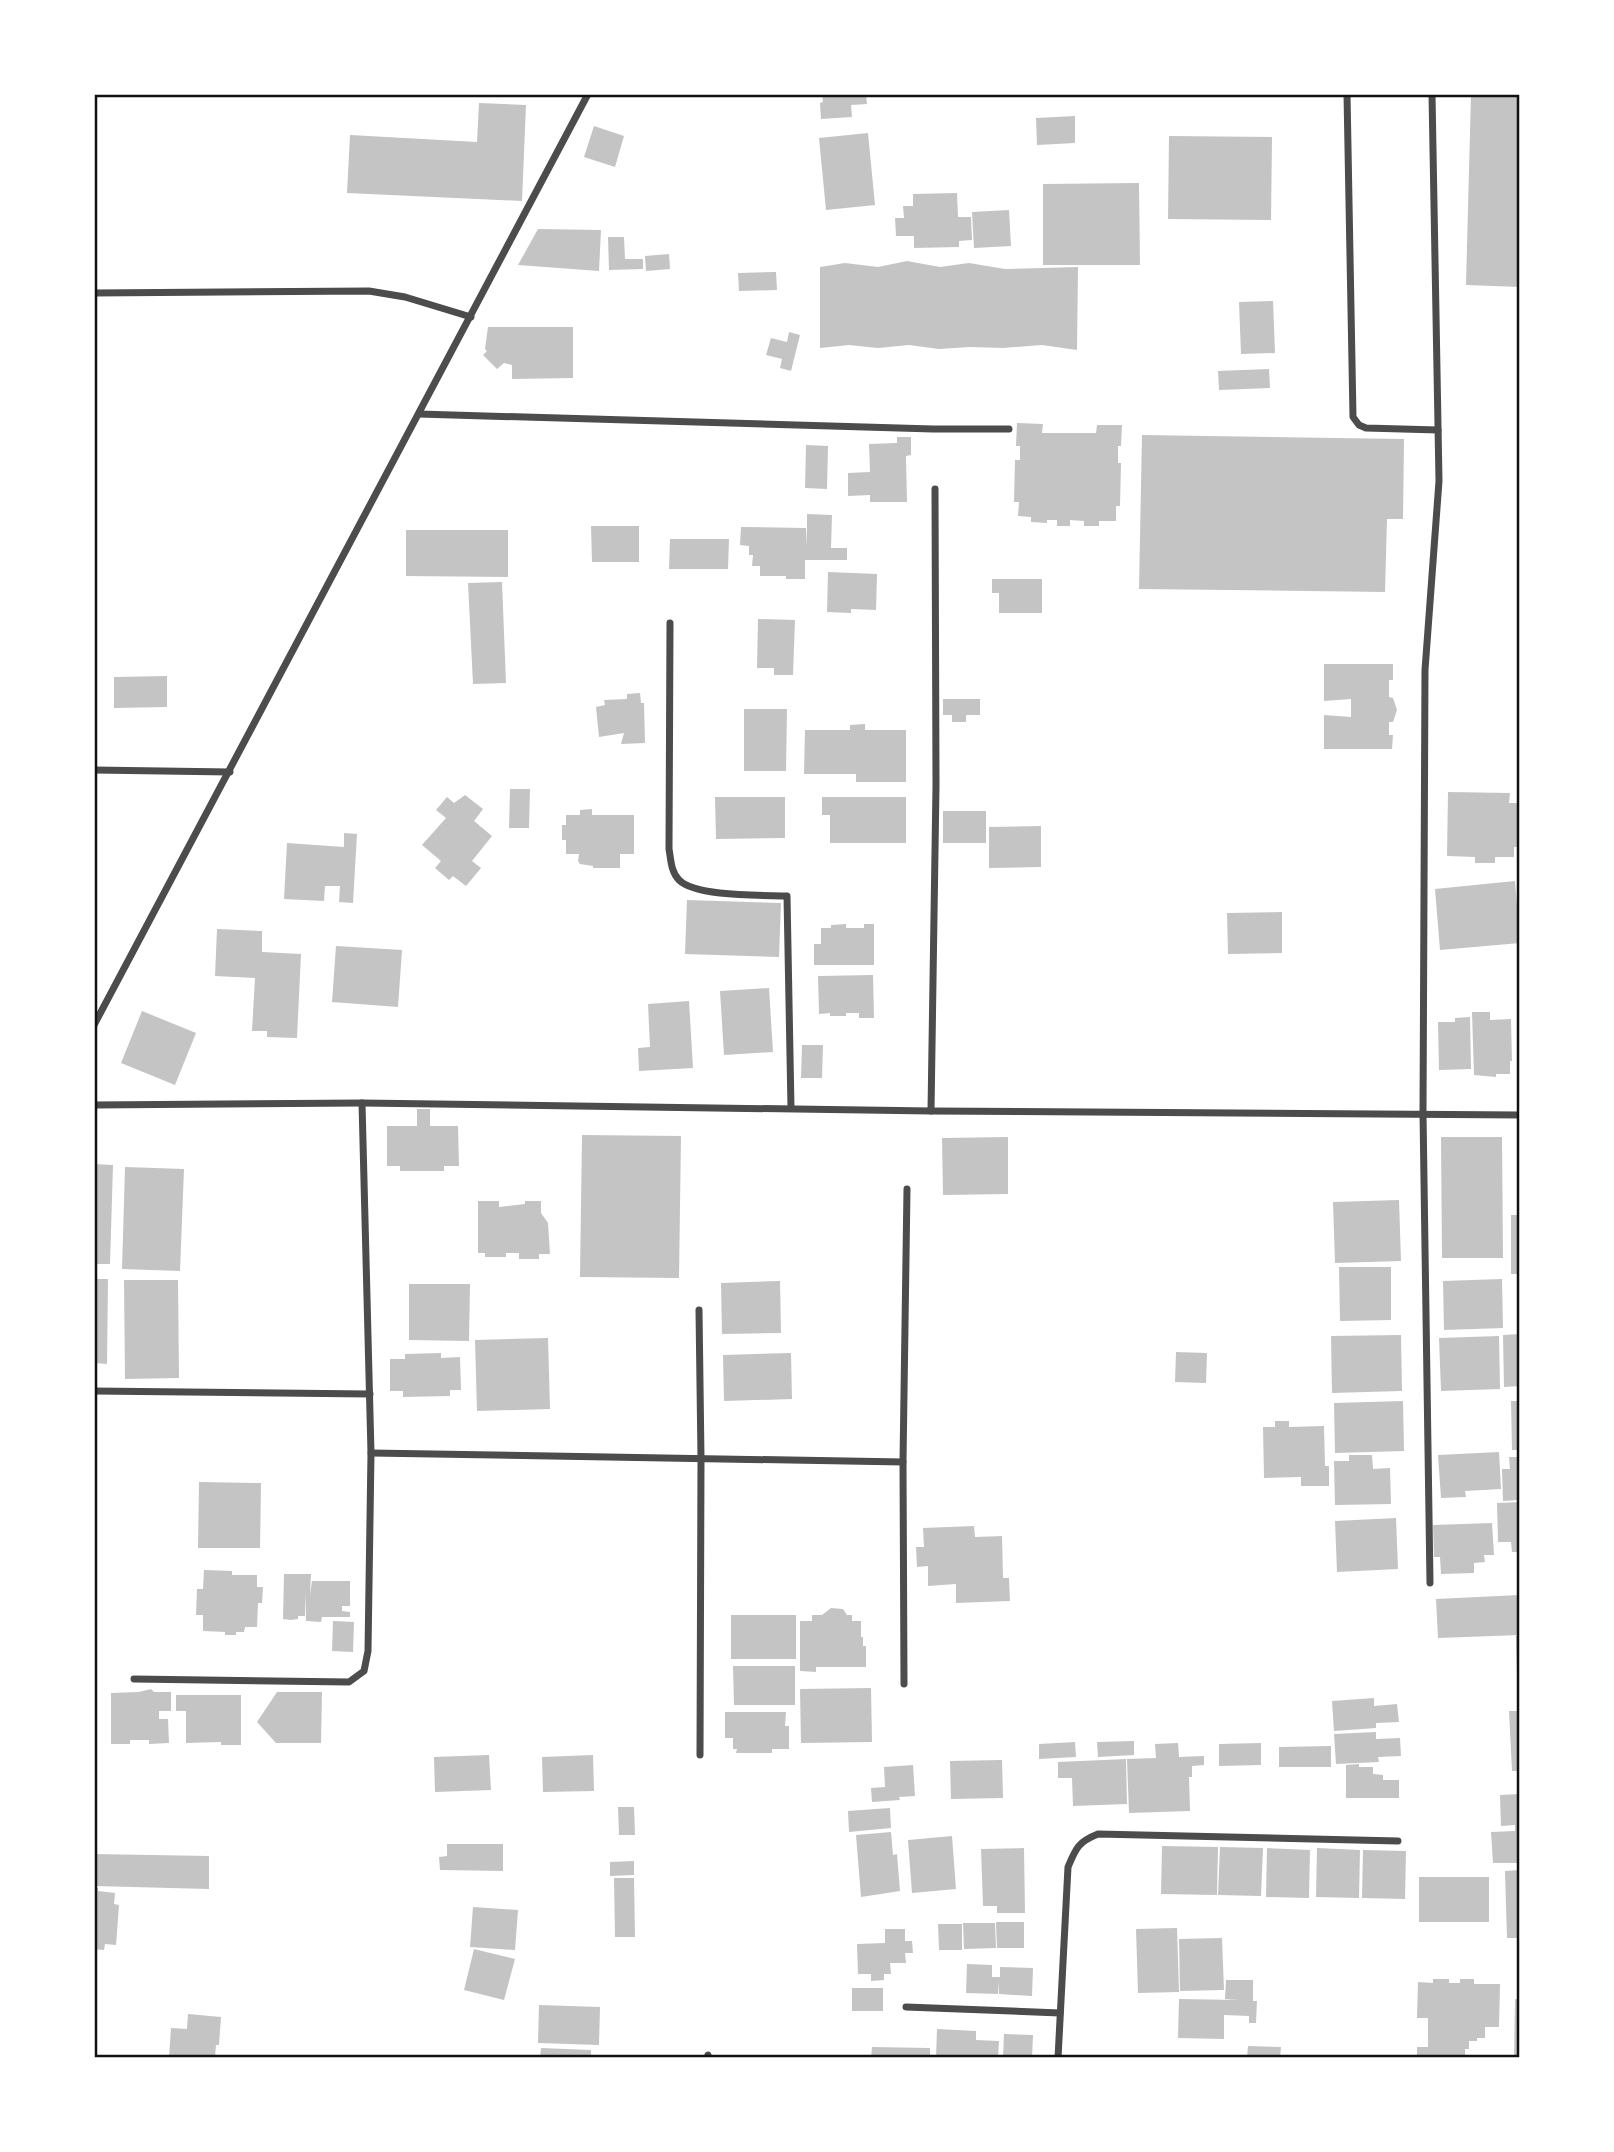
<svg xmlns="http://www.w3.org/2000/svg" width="1614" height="2152" viewBox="0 0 1614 2152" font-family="Roboto,sans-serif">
  <rect width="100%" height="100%" fill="#fff"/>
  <g fill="#c4c4c4">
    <path d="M822,94H866L867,104L851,105L852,117L821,119L820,103L823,102Z"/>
    <path d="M1471,94H1520V287L1466,285Z"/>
    <path d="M479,103L526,105L522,201L347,193L350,135L477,142Z"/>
    <path d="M1075,116V143L1037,145L1036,118Z"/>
    <path d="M594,126L624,136L615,167L584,157Z"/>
    <path d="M868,133L875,205L826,210L819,138Z"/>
    <path d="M1169,136L1272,137L1271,220L1168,219Z"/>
    <path d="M1139,183L1140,265H1043V184Z"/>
    <path d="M957,193L958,217H971L972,240L959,241V247L914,248V236H896L895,218H904L903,206H913V194Z"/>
    <path d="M1009,210L1011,246L974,248L972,212Z"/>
    <path d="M538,229L601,230L599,271L518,265Z"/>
    <path d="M608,237H624L625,259H643V269L609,270Z"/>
    <path d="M669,254L670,269L646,271L645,256Z"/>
    <path d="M907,261L940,267L969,263L1005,269L1078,267L1077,350L1042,345L1003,348L970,347L939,349L909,345L878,348L849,345L820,348V267L845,263L878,267Z"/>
    <path d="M776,272L777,290L739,291L738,273Z"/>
    <path d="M1273,301L1275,353L1241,354L1239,302Z"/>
    <path d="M488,327H573V378L512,379V365L504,363L497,369L483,355L487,351L485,349Z"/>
    <path d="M789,332L800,335L791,371L780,368L782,359L766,355L771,338L787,342Z"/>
    <path d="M1269,369L1270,388L1219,390L1218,371Z"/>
    <path d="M1017,423L1043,424L1042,433H1096L1097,425H1122L1121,446H1118V463H1121L1120,506H1116V521H1099V526H1084V521L1070,520V526H1057V520H1047V523L1031,522V517L1018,516L1019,502H1014L1015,460H1020V446H1016Z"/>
    <path d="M1142,435L1404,439L1403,519H1387L1385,592L1139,589Z"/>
    <path d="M897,437H911V455L906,456L907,502H870V495L848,496V473L870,472L869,444L897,443Z"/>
    <path d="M806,445L828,446L827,489L805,488Z"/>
    <path d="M807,514L832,515L831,548H847V560H805V579H786V576H760V566H752L753,555H749V546L740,545L741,527L806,528L807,547Z"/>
    <path d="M591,526H639V562H592Z"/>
    <path d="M406,530H508V577L406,576Z"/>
    <path d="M670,539H729L728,569H669Z"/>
    <path d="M828,572L877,574L876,610L851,609V613L827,612Z"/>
    <path d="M992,579H1042V613H999V593H992Z"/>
    <path d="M502,582L506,683L473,684L468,583Z"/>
    <path d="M758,619L795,620L793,675H774V668H757Z"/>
    <path d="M1324,664H1393V680H1389V697L1393,698L1397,710L1393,722H1389V735H1393L1392,749H1324V715L1351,717V699L1324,701Z"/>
    <path d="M167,676V707L114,708V677Z"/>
    <path d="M640,693L641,703H644L645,743L621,744L624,733L599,737L596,707L605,705L604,700L627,699V694Z"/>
    <path d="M943,699H980V715H966V722H952V715H943Z"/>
    <path d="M744,709H787L786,771H744Z"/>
    <path d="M865,724V730H906V782H856V774H804L805,730H850V725Z"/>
    <path d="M510,789H530L529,828H509Z"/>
    <path d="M1448,792L1510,793L1509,803H1520V847H1514V857H1495V863H1475V857L1447,856Z"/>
    <path d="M465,795L483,809L474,821L492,836L472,861L481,868L466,886L453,876L449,880L435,868L441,861L422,845L446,818L436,810L447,797L454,803Z"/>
    <path d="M715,797H785V838L716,839Z"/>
    <path d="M822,797H906V843H830V815H822Z"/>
    <path d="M592,809V815H634V854H620V868H593V866L580,864L578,861L579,854H566V840H562V825H566V815H580V810Z"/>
    <rect x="943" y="811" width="43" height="32"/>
    <path d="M1041,826V867L989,868V827Z"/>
    <path d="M344,833L357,834L353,903L339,902L340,886H325L324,901L284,899L287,843L344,847Z"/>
    <path d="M1515,881L1520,943L1440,950L1435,889Z"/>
    <path d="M687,900L781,903L779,957L685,954Z"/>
    <path d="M1282,912V953L1228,954L1227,913Z"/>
    <path d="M846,924V928H864V924H874V965H814V944H821V928H831V925Z"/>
    <path d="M217,929L262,931V952L301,954L297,1038L267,1037V1031H252L255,978L215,976Z"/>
    <path d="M336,946L402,950L398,1007L332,1002Z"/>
    <path d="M873,975L874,1018H859V1013H846V1016H830V1013L819,1014L818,976Z"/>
    <path d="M769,988L773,1052L724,1055L720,991Z"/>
    <path d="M689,1001L693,1068L639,1071L638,1048L650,1047L648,1004Z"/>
    <path d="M142,1011L196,1033L175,1085L121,1063Z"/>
    <path d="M1472,1012H1490V1020L1511,1019L1512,1061H1510V1074H1496V1077L1474,1075Z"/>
    <path d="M1470,1017L1471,1069L1439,1070L1438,1022H1455V1018Z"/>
    <path d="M802,1045H823L822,1078H801Z"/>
    <path d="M417,1109H430V1126H458L459,1166H444V1171H400V1166H387V1126H417Z"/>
    <path d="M582,1135L681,1136L679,1278L580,1277Z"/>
    <path d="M1008,1137V1194L943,1195L942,1138Z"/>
    <path d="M1441,1137H1502L1503,1258H1442Z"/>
    <path d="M94,1164L113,1165L110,1264H94Z"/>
    <path d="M125,1167L184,1169L180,1271L122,1269Z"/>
    <path d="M1399,1200L1401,1261L1335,1263L1333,1202Z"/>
    <path d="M478,1201H499V1207L525,1204V1201H541V1213L548,1223L550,1254H539V1259H519V1253H506V1257H485V1253H478Z"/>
    <rect x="1511" y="1215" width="9" height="59"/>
    <path d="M1339,1267H1391V1320L1340,1321Z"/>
    <path d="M94,1279H108L107,1364L94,1363Z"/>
    <path d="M1502,1279L1503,1328L1444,1330L1443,1281Z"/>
    <path d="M124,1280H178L179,1378L125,1379Z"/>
    <path d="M780,1281L781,1333L722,1334L721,1283Z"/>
    <path d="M409,1284H470L469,1341L409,1340Z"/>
    <path d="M1520,1334V1386L1504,1387L1503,1335Z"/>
    <path d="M1401,1335L1402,1391L1332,1393L1331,1336Z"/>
    <path d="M1499,1336L1500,1389L1441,1391L1439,1338Z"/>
    <path d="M548,1338L550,1409L477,1411L475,1340Z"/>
    <path d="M1176,1352L1207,1353L1206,1383L1175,1382Z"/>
    <path d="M441,1353V1358L460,1357L461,1390H450V1396L403,1397V1391H390V1359H405V1354Z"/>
    <path d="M791,1353L792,1399L724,1401L723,1355Z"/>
    <path d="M1403,1401L1404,1451L1335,1453L1334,1403Z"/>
    <path d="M1511,1401H1520V1450H1512Z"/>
    <path d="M1275,1421H1289V1427L1324,1426L1325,1466H1329V1486H1301V1477L1264,1478L1263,1427H1275Z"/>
    <path d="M1499,1452L1501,1489L1465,1491L1466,1497L1441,1498L1438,1455Z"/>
    <path d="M1349,1455H1372L1373,1469L1390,1468L1391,1504L1335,1505L1334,1461H1349Z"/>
    <path d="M1509,1457H1520V1500L1503,1501L1502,1469H1510Z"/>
    <path d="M199,1482L261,1483L260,1548H198Z"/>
    <path d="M1520,1502V1552H1512L1511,1542H1498L1497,1503Z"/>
    <path d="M1396,1518L1398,1569L1337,1572L1335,1521Z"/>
    <path d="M1492,1523L1494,1555H1484L1485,1562L1474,1563V1573L1441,1574L1440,1557H1434L1433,1525Z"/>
    <path d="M974,1526L975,1537L1002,1536L1003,1578H1009L1010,1601L956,1603V1584L928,1586V1566L917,1567L916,1547H924L923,1528Z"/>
    <path d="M204,1570L232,1571V1575H257V1587H263L262,1603H258L257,1627H245L244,1632H236V1635H225V1632L203,1631V1615H196L197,1589H203Z"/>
    <path d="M284,1574H311L310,1595L312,1581H350V1606H342V1611L350,1612V1617H322L321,1622L306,1621V1593L305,1616H298V1619L291,1620L283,1619Z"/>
    <path d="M1520,1595V1635L1438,1638L1436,1599Z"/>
    <path d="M831,1608L843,1609L847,1615H852V1621H861V1637H863V1646H866V1667H816V1672L800,1671V1621H812V1615H822Z"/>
    <rect x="731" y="1615" width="65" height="44"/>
    <path d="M333,1621L354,1622L353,1652L332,1651Z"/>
    <path d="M1516,1636H1520V1676H1517Z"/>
    <path d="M733,1666H795V1705H734Z"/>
    <path d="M871,1688L872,1742L801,1743L800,1689Z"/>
    <path d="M151,1689L154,1692H171V1711H159V1719H168L169,1743L149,1744V1740H130V1744H111V1693L139,1692Z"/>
    <path d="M277,1692H322L321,1743H276L257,1722Z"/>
    <path d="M176,1695H241V1745H221V1742L186,1743V1711H176Z"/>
    <path d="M1374,1698V1706L1397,1704L1399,1722L1376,1723V1728L1334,1731L1332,1701Z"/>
    <path d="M1509,1711H1520V1771H1512Z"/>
    <path d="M725,1712H786L785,1726H789V1749H772V1753H736L737,1749H733V1738H725Z"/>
    <path d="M1376,1732V1739L1400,1738L1401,1756L1378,1757L1379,1762L1336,1764L1334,1734Z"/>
    <path d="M1134,1741V1755L1098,1757L1097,1742Z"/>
    <path d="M1075,1742L1076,1757L1039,1759V1744Z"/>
    <path d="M1178,1743L1179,1757L1204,1756V1765L1192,1766V1777H1189L1190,1811L1129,1813L1127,1759L1156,1758L1155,1744Z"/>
    <path d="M1261,1743V1765L1219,1766V1744Z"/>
    <path d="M1331,1746V1767H1279V1747Z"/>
    <path d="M489,1755L491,1790L435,1792L434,1757Z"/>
    <path d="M593,1755L594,1791L543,1792L542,1757Z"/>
    <path d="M1126,1759L1127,1804L1073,1806L1072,1778H1058V1762Z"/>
    <path d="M1002,1760L1003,1798L951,1799L950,1761Z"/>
    <path d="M1359,1764V1767H1373V1774L1383,1775V1780H1399V1798H1346V1765Z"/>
    <path d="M913,1765L915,1796L899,1797L900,1800L872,1802L871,1788L885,1787L884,1767Z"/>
    <path d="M1520,1794V1863H1493L1491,1832L1515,1831V1825L1501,1826L1500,1795Z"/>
    <path d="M618,1807H634L635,1835H619Z"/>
    <path d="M890,1808L891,1828L849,1832L848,1811Z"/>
    <path d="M891,1832L893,1855L897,1854L900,1891L861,1897L856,1835Z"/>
    <path d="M952,1836L956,1889L912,1893L908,1840Z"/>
    <path d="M447,1844H503V1871L440,1870L439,1857L447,1856Z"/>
    <path d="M1162,1846L1218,1847L1217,1895L1161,1894Z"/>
    <path d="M1220,1847L1263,1848L1261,1896L1218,1895Z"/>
    <path d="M1024,1848L1025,1913H997V1906H983L981,1849Z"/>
    <path d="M1267,1848L1310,1850L1309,1898L1266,1897Z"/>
    <path d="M1317,1848L1360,1850L1359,1898L1316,1897Z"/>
    <path d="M1363,1850L1406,1851L1405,1899L1362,1898Z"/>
    <path d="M94,1854L209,1856V1889L94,1886Z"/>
    <path d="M634,1861V1875L610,1876V1862Z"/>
    <path d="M1520,1870V1938H1507L1505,1871Z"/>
    <rect x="1419" y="1877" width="70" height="45"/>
    <path d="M614,1878H634L635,1937H615Z"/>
    <path d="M94,1888H98V1891L115,1893L114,1904L119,1905L116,1945L105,1944L104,1950L94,1949Z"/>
    <path d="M473,1907L518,1910L515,1950L470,1947Z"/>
    <path d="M996,1922H1024V1948H997Z"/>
    <path d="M963,1923H995L996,1948L964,1949Z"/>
    <path d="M938,1924H962V1950H939Z"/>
    <path d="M1177,1928L1179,1992L1138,1993L1136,1929Z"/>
    <path d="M885,1929H905V1941H912L913,1953H905L906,1963H890L891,1974H884V1980L871,1981V1974H858L857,1944L885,1943Z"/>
    <path d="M1222,1938L1224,1990L1180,1991L1179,1939Z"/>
    <path d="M474,1949L515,1959L504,2000L464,1990Z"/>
    <path d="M967,1964L992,1965V1977H1000V1967L1033,1968L1032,1996L999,1994V1981L998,1994L966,1993Z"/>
    <path d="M1433,1979H1449V1983H1460V1979H1474V1984H1500L1499,2027H1485V2038H1477V2041H1469V2049H1465V2058H1417V2047H1428V2018H1417L1418,1982L1433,1983Z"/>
    <path d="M1226,1980H1253V2001H1257L1256,2023H1249V2016L1224,2015V2039L1178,2038L1179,1999L1238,2000L1225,1999Z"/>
    <rect x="852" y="1988" width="31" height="23"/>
    <path d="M1515,1999L1520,2000V2058H1514Z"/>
    <path d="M539,2005L600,2007L599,2045L538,2043Z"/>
    <path d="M188,2014L221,2017L219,2045H216L215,2057L169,2058L171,2028L187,2029Z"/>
    <path d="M937,2029L976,2031V2040L999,2041L998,2058H936Z"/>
    <path d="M1004,2034L1033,2035L1032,2058H1003Z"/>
    <path d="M1248,2046L1281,2047L1280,2058H1247Z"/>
    <path d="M872,2047L930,2048V2058H871Z"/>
    <path d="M541,2048L591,2050V2058H540Z"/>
  </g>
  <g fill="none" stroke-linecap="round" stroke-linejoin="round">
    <g stroke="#4c4c4c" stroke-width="7">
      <path d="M1347,94L1353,417L1359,425L1366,428L1438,430"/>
      <path d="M94,293L369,291L405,297L471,317"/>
      <path d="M419,414L933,429H1009"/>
      <path d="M670,623L669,849C671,860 671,872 679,880C696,897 762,895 787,896L791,1108"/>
      <path d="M94,770L230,772"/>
      <path d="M94,1025L588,94"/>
      <path d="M94,1105L362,1103L931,1111L1520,1115"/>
      <path d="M931,1111L936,786L935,489"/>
      <path d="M699,1310L701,1458L700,1755"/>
      <path d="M94,1391L370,1394"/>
      <path d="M371,1453L903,1462"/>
      <path d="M1430,1583L1423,1113L1425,670L1439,481L1432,94"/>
      <path d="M134,1679L349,1682L364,1671L368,1651L371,1453L362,1103"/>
      <path d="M904,1684L903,1462L907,1189"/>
      <path d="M906,2007L1060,2013"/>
      <path d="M708,2055L709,2058"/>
      <path d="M1058,2058L1068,1867C1076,1848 1078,1842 1098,1834L1398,1841"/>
    </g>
  </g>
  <rect width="1614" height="2152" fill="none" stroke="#ffffff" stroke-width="192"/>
  <rect x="96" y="96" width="1422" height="1960" fill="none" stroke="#111" stroke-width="2.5"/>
</svg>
